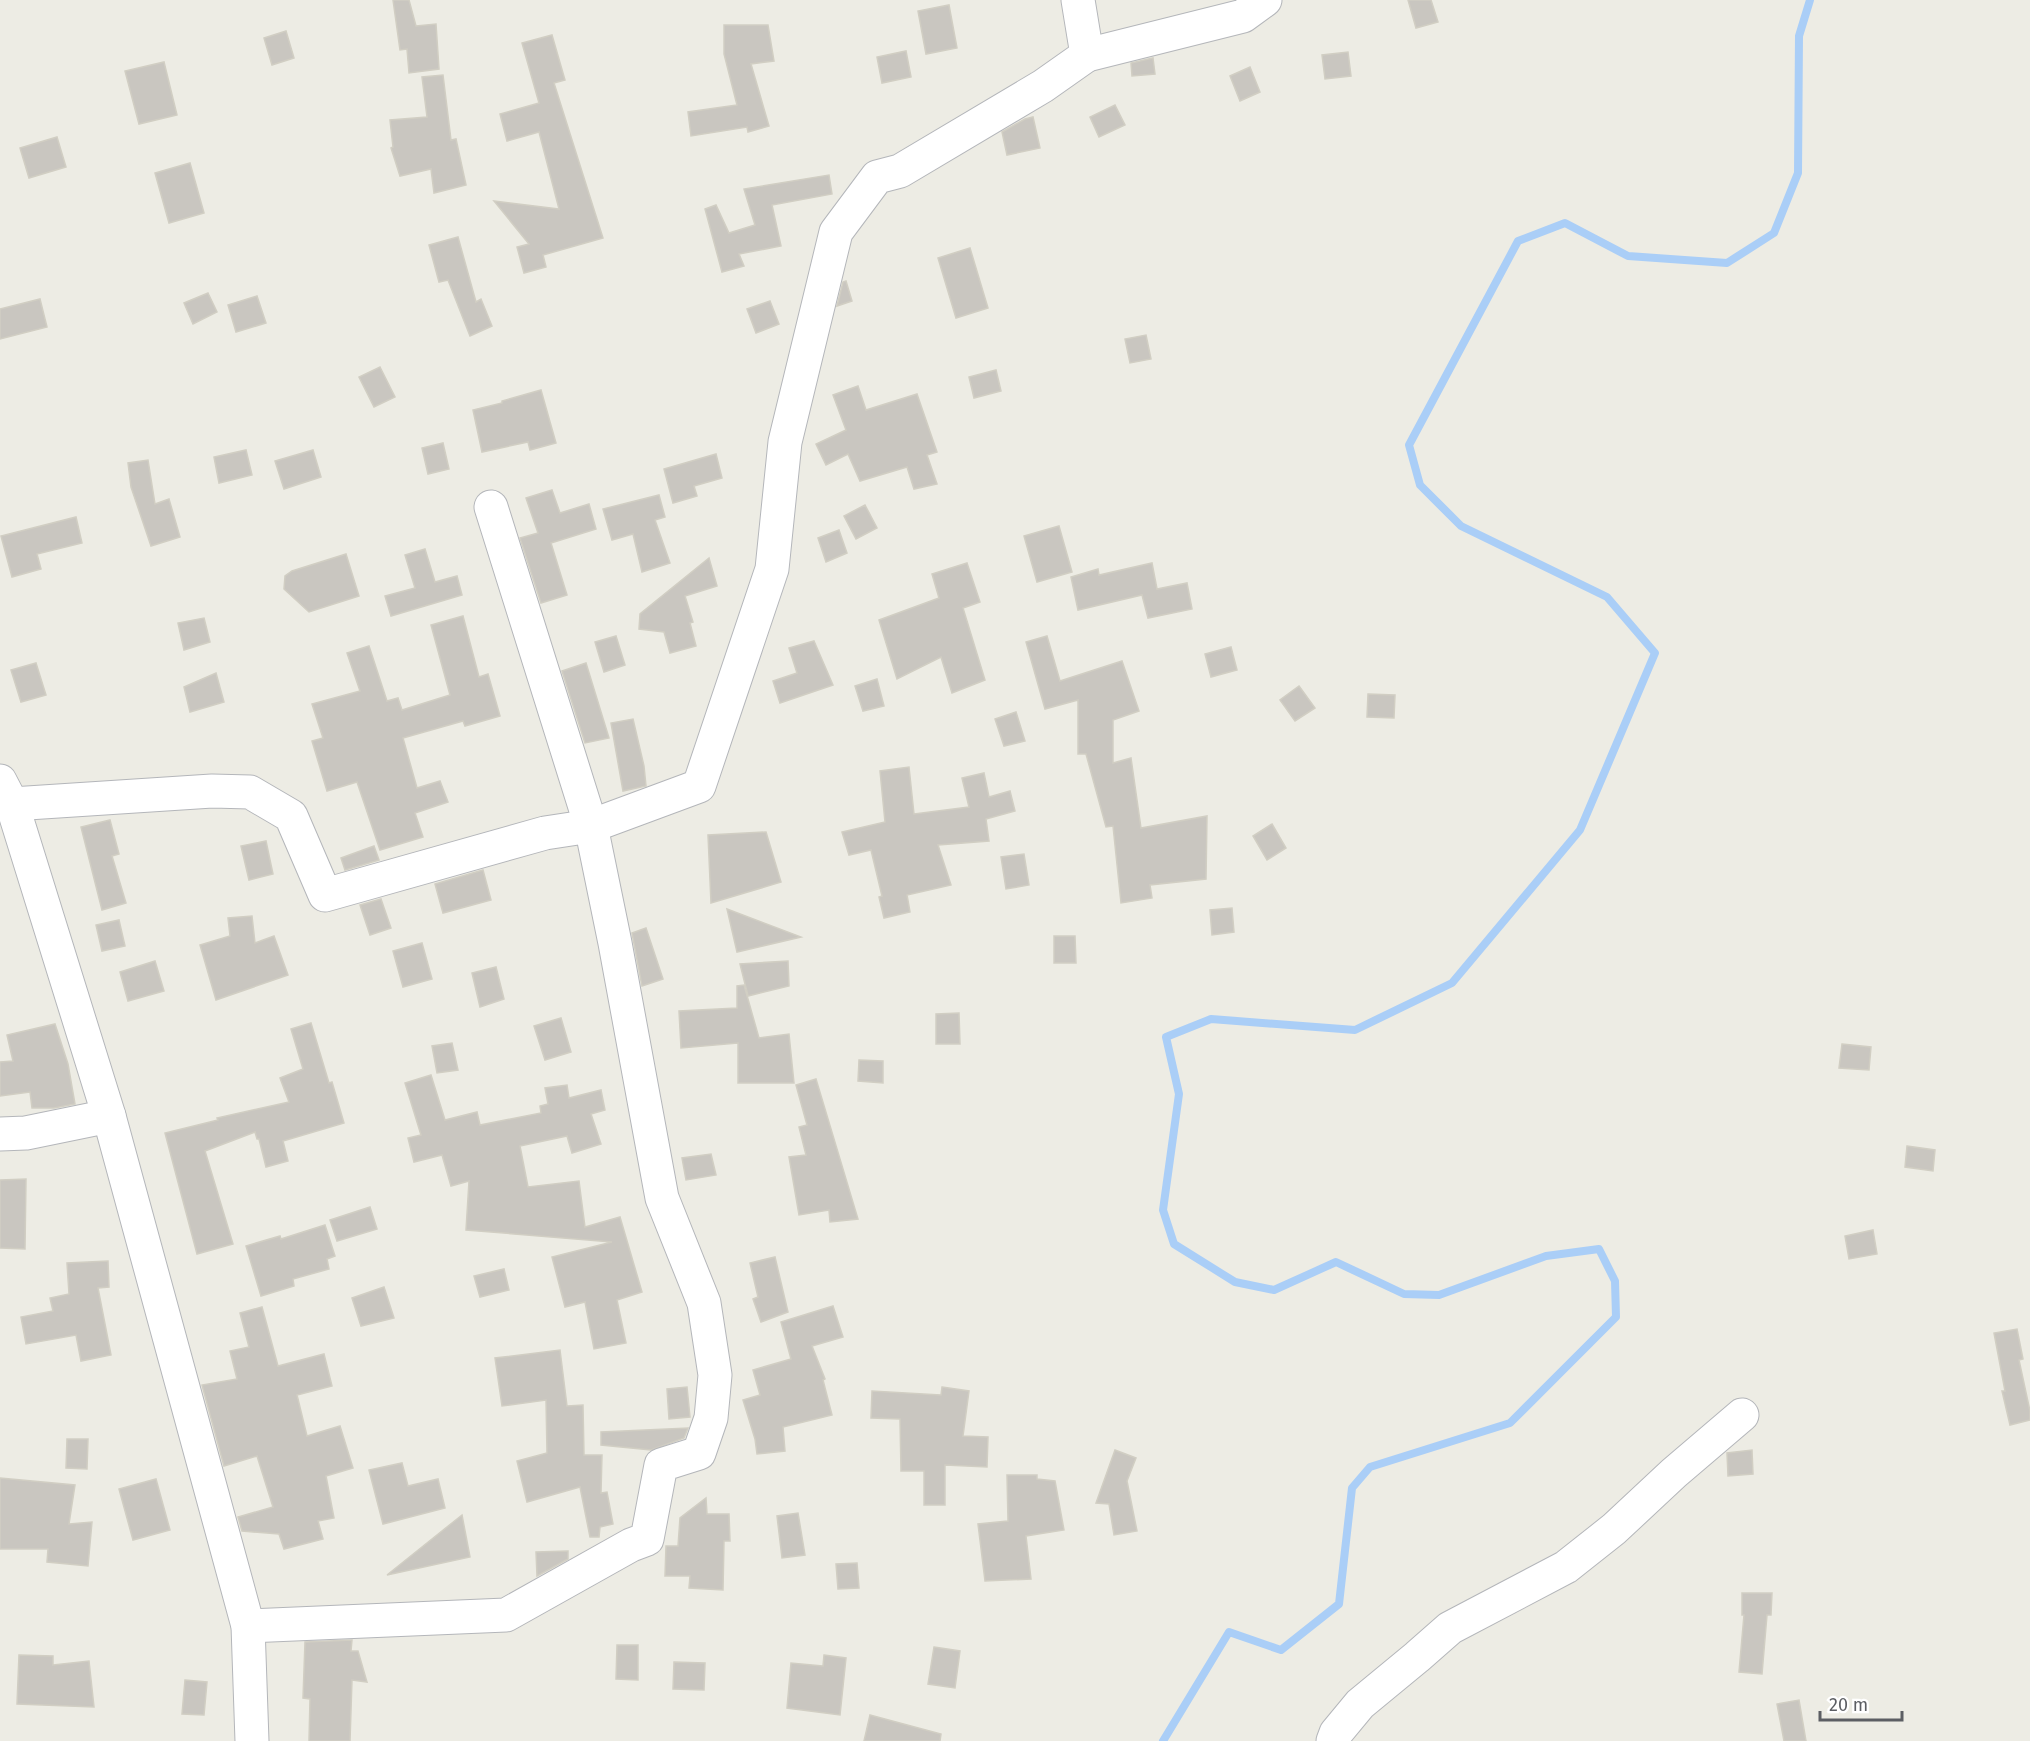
<svg xmlns="http://www.w3.org/2000/svg" width="2030" height="1741" viewBox="0 0 2030 1741" font-family="'Fira Sans',sans-serif">
  <rect width="100%" height="100%" fill="#edece4"/>
  <g fill="none" stroke-linecap="round" stroke-linejoin="round">
    <path stroke="#aacef7" stroke-width="8" d="M1163,1741L1229,1632L1281,1650L1339,1604L1352,1488L1370,1467L1510,1423L1616,1317L1615,1281L1599,1249L1546,1256L1439,1295L1404,1294L1336,1262L1274,1290L1235,1282L1174,1244L1163,1210L1179,1094L1166,1037L1211,1019L1355,1030L1452,983L1580,830L1655,653L1607,597L1461,526L1420,485L1409,445L1518,241L1565,223L1628,256L1727,263L1774,233L1798,173L1799,36L1810,0"/>
  </g>
  <g fill="#c9c6c0" stroke="#d1cec3" stroke-width="1.5">
    <path d="M393,0H409L416,26L436,24L439,69L409,73L407,49L400,50Z"/>
    <path d="M1408,0H1431L1438,22L1416,28Z"/>
    <path d="M949,5L957,48L926,54L918,11Z"/>
    <path d="M724,25H768L774,61L751,64L769,126L748,132L747,127L691,136L688,112L737,105L724,54Z"/>
    <path d="M286,31L294,58L272,65L264,38Z"/>
    <path d="M552,35L565,80L554,83L603,238L543,255L546,267L524,273L517,247L529,244L494,201L559,209L539,132L507,141L500,114L539,103L522,43Z"/>
    <path d="M906,51L911,77L882,83L877,57Z"/>
    <path d="M1348,52L1351,76L1325,79L1322,55Z"/>
    <path d="M1153,58L1155,74L1132,76L1131,63Z"/>
    <path d="M164,62L177,115L139,124L125,71Z"/>
    <path d="M1250,67L1260,92L1240,101L1230,76Z"/>
    <path d="M443,75L451,140L456,139L466,185L434,193L431,169L400,176L391,148L393,147L390,120L427,117L422,77Z"/>
    <path d="M1115,105L1125,125L1099,137L1090,117Z"/>
    <path d="M1033,117L1040,148L1007,155L1002,132L1025,119Z"/>
    <path d="M57,137L66,167L29,178L20,148Z"/>
    <path d="M190,163L204,213L169,223L155,173Z"/>
    <path d="M829,175L832,194L772,205L781,246L739,254L744,266L722,272L705,209L716,205L729,233L755,225L744,189Z"/>
    <path d="M458,237L476,302L481,299L492,326L470,336L448,280L439,282L429,245Z"/>
    <path d="M970,248L988,308L956,318L938,258Z"/>
    <path d="M846,281L852,301L837,306L843,282Z"/>
    <path d="M208,293L217,312L193,324L184,303Z"/>
    <path d="M257,296L266,323L236,332L228,305Z"/>
    <path d="M40,299L47,327L0,339V309Z"/>
    <path d="M770,301L779,324L756,333L747,309Z"/>
    <path d="M1146,335L1151,359L1130,363L1125,339Z"/>
    <path d="M380,367L395,397L374,407L359,377Z"/>
    <path d="M996,370L1001,391L974,398L969,377Z"/>
    <path d="M858,386L866,410L917,394L937,452L927,455L937,484L914,489L907,467L860,481L848,454L826,465L816,444L846,430L833,395Z"/>
    <path d="M541,390L556,443L530,450L528,442L482,452L473,410L502,403V401Z"/>
    <path d="M443,443L449,469L428,474L422,448Z"/>
    <path d="M246,450L252,475L219,483L214,457Z"/>
    <path d="M313,450L321,477L284,489L275,461Z"/>
    <path d="M716,454L722,478L694,486L697,496L673,503L664,469Z"/>
    <path d="M148,460L155,504L169,499L180,537L151,546L131,487L128,463Z"/>
    <path d="M552,490L560,513L589,504L596,529L551,543L567,595L541,603L520,538L538,533L526,498Z"/>
    <path d="M659,495L665,517L655,520L670,563L642,572L633,534L612,540L603,509Z"/>
    <path d="M865,505L877,528L856,539L844,516Z"/>
    <path d="M76,517L82,543L37,554L41,569L12,577L1,536Z"/>
    <path d="M1059,526L1072,572L1037,582L1024,536Z"/>
    <path d="M839,530L847,553L826,562L818,538Z"/>
    <path d="M425,549L435,582L457,576L462,595L391,616L385,596L415,588L405,555Z"/>
    <path d="M346,554L359,596L309,612L284,589L285,576L292,571Z"/>
    <path d="M709,558L717,586L685,596L693,622L690,623L696,646L670,653L664,632L639,629L640,614Z"/>
    <path d="M967,563L980,602L963,608L985,680L952,693L941,657L897,679L879,620L939,598L932,574Z"/>
    <path d="M1152,563L1157,589L1187,583L1192,609L1148,618L1142,595L1078,610L1071,577L1098,569L1099,575Z"/>
    <path d="M463,616L479,677L488,674L500,716L465,726L463,721L403,738L417,788L440,781L448,802L415,813L423,837L380,850L357,782L327,791L312,741L323,738L312,704L360,691L347,653L369,646L387,701L398,698L402,710L450,695L431,625Z"/>
    <path d="M204,618L210,642L184,650L178,623Z"/>
    <path d="M616,636L625,665L604,672L595,642Z"/>
    <path d="M1047,636L1060,681L1122,661L1139,711L1113,720V763L1131,758L1141,828L1207,816L1206,879L1150,885L1152,898L1121,903L1113,826L1106,827L1086,754H1078V700L1045,709L1026,642Z"/>
    <path d="M814,641L833,685L780,703L773,681L797,673L789,648Z"/>
    <path d="M1231,647L1237,670L1211,677L1205,654Z"/>
    <path d="M36,663L46,695L21,702L11,670Z"/>
    <path d="M586,663L609,738L585,743L562,671Z"/>
    <path d="M216,673L224,702L190,712L184,687Z"/>
    <path d="M877,679L884,706L863,711L855,686Z"/>
    <path d="M1299,686L1315,708L1295,721L1280,700Z"/>
    <path d="M1368,694L1395,695L1394,718L1367,717Z"/>
    <path d="M1016,712L1025,741L1004,746L995,719Z"/>
    <path d="M633,719L644,766L646,786L623,791L611,723Z"/>
    <path d="M909,767L914,814L969,807L962,778L984,773L989,797L1010,791L1015,811L986,819L989,841L938,845L951,885L907,895L910,912L884,918L879,897L882,896L871,850L849,855L842,832L885,822L880,771Z"/>
    <path d="M110,820L119,854L112,856L126,903L102,910L81,827Z"/>
    <path d="M1272,824L1286,848L1267,860L1253,836Z"/>
    <path d="M766,832L781,882L711,903L708,835Z"/>
    <path d="M266,841L273,874L249,880L241,846Z"/>
    <path d="M374,846L379,860L345,870L341,858Z"/>
    <path d="M1024,854L1029,885L1006,889L1001,857Z"/>
    <path d="M483,870L491,900L443,913L435,884Z"/>
    <path d="M381,899L391,928L370,935L360,905Z"/>
    <path d="M1232,908L1234,932L1212,935L1210,910Z"/>
    <path d="M727,909L801,937L737,952Z"/>
    <path d="M252,916L255,943L274,936L288,975L216,1000L200,945L230,936L228,918Z"/>
    <path d="M119,920L125,946L102,951L96,925Z"/>
    <path d="M646,928L663,979L642,986L632,933Z"/>
    <path d="M1054,936H1075L1076,963H1054Z"/>
    <path d="M422,943L432,979L403,987L393,951Z"/>
    <path d="M155,961L164,991L128,1001L120,972Z"/>
    <path d="M788,961L789,986L748,996L740,964Z"/>
    <path d="M496,967L504,999L480,1007L472,973Z"/>
    <path d="M744,985L759,1038L789,1034L794,1083H738V1043L681,1048L679,1011L737,1008V986Z"/>
    <path d="M959,1013L960,1044H936V1014Z"/>
    <path d="M561,1018L571,1052L545,1060L534,1026Z"/>
    <path d="M311,1023L329,1083L332,1082L344,1123L283,1141L288,1161L266,1167L259,1139H257L255,1132L205,1151L233,1244L197,1254L165,1133L218,1120L217,1118L289,1102L280,1078L303,1069L291,1029Z"/>
    <path d="M55,1024L68,1064L75,1104L54,1108H32L30,1092L0,1096V1062L13,1061L7,1035Z"/>
    <path d="M452,1043L458,1070L437,1073L432,1046Z"/>
    <path d="M1842,1044L1871,1047L1869,1070L1839,1068Z"/>
    <path d="M859,1060L883,1061V1083L858,1081Z"/>
    <path d="M431,1075L445,1120L477,1112L480,1125L541,1113L540,1106L548,1104L545,1088L567,1085L569,1098L601,1090L605,1110L591,1114L601,1144L572,1153L567,1136L520,1146L528,1187L579,1181L585,1227L620,1217L642,1292L617,1300L626,1343L594,1349L585,1302L565,1307L552,1257L612,1242L466,1230L469,1181L451,1186L442,1155L414,1162L408,1138L421,1135L405,1083Z"/>
    <path d="M816,1079L858,1219L830,1222L829,1210L799,1215L789,1157L806,1155L799,1127L807,1125L796,1085Z"/>
    <path d="M1907,1146L1935,1150L1933,1171L1905,1167Z"/>
    <path d="M711,1154L716,1175L686,1180L682,1158Z"/>
    <path d="M26,1179L25,1249L0,1248V1180Z"/>
    <path d="M370,1207L377,1229L337,1241L330,1220Z"/>
    <path d="M325,1225L335,1256L327,1259L329,1269L293,1279L294,1286L261,1296L246,1246L280,1236L281,1239Z"/>
    <path d="M1873,1230L1877,1254L1849,1259L1845,1236Z"/>
    <path d="M775,1257L788,1312L761,1322L753,1299L758,1297L750,1263Z"/>
    <path d="M108,1261L109,1287L98,1288L111,1355L81,1361L76,1335L26,1344L21,1317L53,1311L50,1298L69,1294L67,1263Z"/>
    <path d="M504,1269L509,1290L480,1297L474,1276Z"/>
    <path d="M384,1287L394,1318L361,1326L352,1298Z"/>
    <path d="M833,1306L843,1337L812,1346L825,1379L823,1380L832,1415L783,1427L785,1451L757,1454L755,1439L743,1400L760,1395L753,1370L791,1359L781,1322Z"/>
    <path d="M262,1307L278,1366L324,1354L332,1386L297,1395L307,1436L340,1426L353,1468L326,1476L334,1518L318,1521L323,1539L284,1549L279,1534L242,1531L238,1517L273,1507L257,1456L224,1466L202,1385L237,1379L230,1351L249,1347L240,1313Z"/>
    <path d="M2017,1329L2023,1359L2019,1360L2030,1411V1420L2010,1425L2002,1391H2005L1994,1333Z"/>
    <path d="M560,1350L567,1406L583,1405L584,1455H602L601,1493L607,1492L613,1524L600,1527L599,1537H590L580,1487L527,1502L517,1461L547,1453L546,1400L502,1406L495,1358Z"/>
    <path d="M687,1387L690,1417L669,1419L667,1389Z"/>
    <path d="M942,1387L969,1391L963,1436L988,1437L987,1467L945,1465V1505H924V1471H901L900,1419L871,1418L872,1391L941,1395Z"/>
    <path d="M688,1428L684,1438L651,1450L601,1445V1432Z"/>
    <path d="M67,1439H88L87,1469L66,1468Z"/>
    <path d="M1115,1450L1136,1458L1127,1481L1137,1531L1114,1535L1109,1504L1096,1503Z"/>
    <path d="M1752,1450L1753,1474L1728,1476L1727,1453Z"/>
    <path d="M402,1463L408,1486L438,1479L445,1508L383,1524L369,1470Z"/>
    <path d="M1007,1475H1037V1479L1055,1481L1064,1530L1026,1536L1031,1579L985,1581L978,1524L1008,1521Z"/>
    <path d="M0,1478L75,1485L69,1524L92,1522L88,1566L47,1562L48,1549H0Z"/>
    <path d="M156,1479L170,1530L133,1540L119,1489Z"/>
    <path d="M706,1498L707,1514H729L730,1541H724L723,1590L689,1588L690,1576H665L666,1546H678L680,1518Z"/>
    <path d="M798,1513L805,1555L782,1558L777,1516Z"/>
    <path d="M462,1515L470,1557L387,1575Z"/>
    <path d="M568,1551V1559L537,1576L536,1552Z"/>
    <path d="M857,1563L859,1588L838,1589L836,1564Z"/>
    <path d="M1742,1593H1772L1771,1615H1767L1762,1674L1739,1672L1744,1615H1742Z"/>
    <path d="M352,1640L351,1651H358L367,1682L352,1680L350,1741H309L310,1699L303,1698L305,1642Z"/>
    <path d="M617,1645H638V1680L616,1679Z"/>
    <path d="M934,1647L960,1651L955,1688L928,1684Z"/>
    <path d="M19,1655L53,1656V1665L89,1661L94,1707L17,1704Z"/>
    <path d="M824,1655L846,1658L840,1715L787,1708L791,1663L823,1666Z"/>
    <path d="M674,1662L705,1663L704,1690L673,1689Z"/>
    <path d="M185,1680L207,1682L204,1715L182,1714Z"/>
    <path d="M1799,1700L1806,1741H1784L1777,1704Z"/>
    <path d="M870,1715L941,1734L940,1741H864Z"/>
  </g>
  <g fill="none" stroke-linecap="round" stroke-linejoin="round">
    <g stroke="#b4b6ba" stroke-width="35">
      <g id="minor">
        <path d="M1087,55L1243,16L1265,0"/>
        <path d="M0,781L12,804L109,1116L248,1626L252,1741"/>
        <path d="M12,804L212,791L250,792L291,816L325,895L545,833L591,826L699,786L772,569L785,442L836,232L877,177L900,171L1043,86L1087,55L1078,0"/>
        <path d="M0,1134L26,1133L109,1116"/>
        <path d="M248,1626L506,1615L631,1545L647,1539L661,1465L699,1453L711,1418L715,1375L704,1303L662,1198L615,943L591,826L491,507"/>
        <path d="M1333,1741L1336,1733L1360,1704L1417,1657L1450,1628L1566,1567L1614,1529L1674,1473L1742,1415"/>
      </g>
    </g>
    <use href="#minor" stroke="#fff" stroke-width="33"/>
  </g>
  <path d="M1820 1711v9h82v-9" fill="none" stroke="#5c5e63" stroke-width="3"/>
  <text x="1829" y="1711" font-size="18" fill="#5c5e63" stroke="#ffffff" stroke-width="4.5" paint-order="stroke">20 m</text>
</svg>
